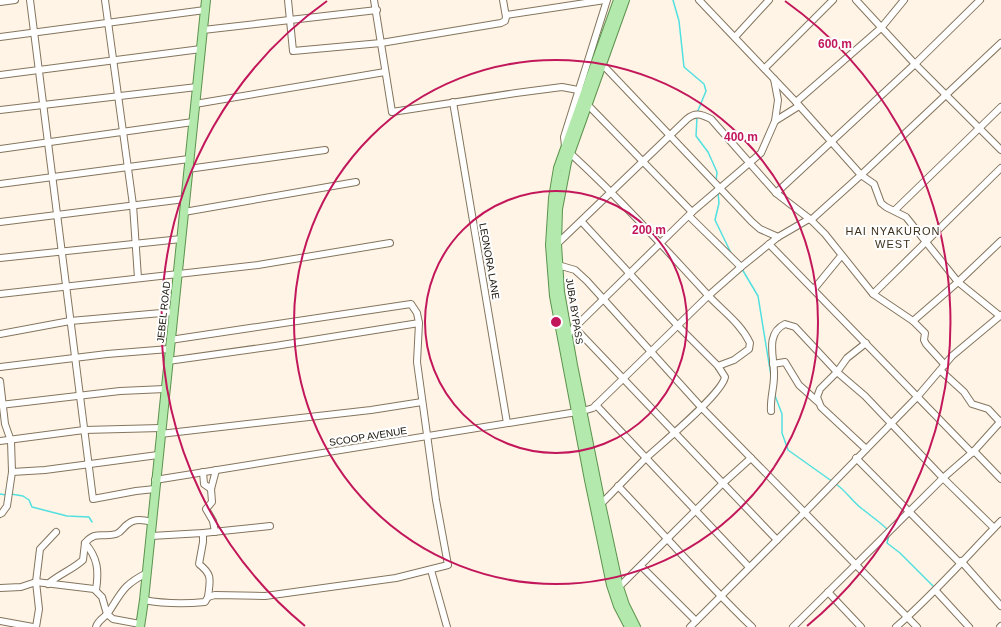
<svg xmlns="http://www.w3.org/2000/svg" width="1001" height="627" viewBox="0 0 1001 627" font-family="Arial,sans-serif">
  <rect width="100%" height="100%" fill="#fff4e5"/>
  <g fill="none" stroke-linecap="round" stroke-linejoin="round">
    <g stroke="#51e0e0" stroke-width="1.5">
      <path d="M673,0L679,21L684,67L704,84L706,91L697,113"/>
      <path d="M697,117L696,136L708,152L717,172L716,181"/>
      <path d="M718,192L719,203L715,220L731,253"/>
      <path d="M742,269L758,296L771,376"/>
      <path d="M774,393L782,414V433L788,450L833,482"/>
      <path d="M836,484C846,491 852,501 861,508C871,516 880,522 888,530"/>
      <path d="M0,494L6,495"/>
      <path d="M11,494L23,496L29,500L32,507L67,516L89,517L92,522"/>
      <path d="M889,535L887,543L900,553L935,588"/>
    </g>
    <g stroke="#84755e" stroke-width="8">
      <g id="minor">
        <path d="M30,0L93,499L136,491L155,489"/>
        <path d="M105,0L133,205L138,278"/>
        <path d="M288,0L293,51L381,43L501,23L505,21L506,17L503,0"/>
        <path d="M374,0L392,112L516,93L562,87L578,90L587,104L692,212"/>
        <path d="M699,0L796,102L861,175L874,184L881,203L886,207L906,217L958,282L1000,316"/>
        <path d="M856,0L915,64L1001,150"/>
        <path d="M0,2L15,0"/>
        <path d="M506,15L605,0"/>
        <path d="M203,30L377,10"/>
        <path d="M0,37L205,10"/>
        <path d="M735,37L769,0"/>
        <path d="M602,64L752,222L760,229L778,237"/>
        <path d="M765,68L833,0"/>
        <path d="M0,75L201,49"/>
        <path d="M774,79L778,100L775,121"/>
        <path d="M453,102L507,423"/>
        <path d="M796,102L881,28L904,0"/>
        <path d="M195,104L385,72"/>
        <path d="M0,110L197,87"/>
        <path d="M565,146L564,137L607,0"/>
        <path d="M0,149L193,122"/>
        <path d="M570,153C618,197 662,245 706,293C721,310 740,322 750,343L749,349L734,360L718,366"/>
        <path d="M188,169L325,150"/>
        <path d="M0,184L189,159"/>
        <path d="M776,193L915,64L980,0"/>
        <path d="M895,210L1001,107"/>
        <path d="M184,212L356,182"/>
        <path d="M689,216L741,267"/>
        <path d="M811,220L861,175L1001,43"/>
        <path d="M0,222L185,199"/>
        <path d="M582,222L678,326L718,366L725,377C722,394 661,444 646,458C631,473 616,489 601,504"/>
        <path d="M557,244L687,119C695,112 701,114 711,119L776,193L811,220L825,234L873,294L913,321L925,333L924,340L926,344L945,365"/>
        <path d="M769,244L972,453"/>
        <path d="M0,258L181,239"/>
        <path d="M558,265L575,270L587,281L701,407L917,627"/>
        <path d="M814,289L841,256"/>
        <path d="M0,294L258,265L390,243"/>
        <path d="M873,294L1001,168"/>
        <path d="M913,321L958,282L1001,241"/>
        <path d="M574,327L777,540"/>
        <path d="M0,334L70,321L173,312"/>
        <path d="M568,334L692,212L761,153L775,121L799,106"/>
        <path d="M866,343L847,358L837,372L820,389L817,397L821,407L866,449"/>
        <path d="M168,361L275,346L419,323"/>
        <path d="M773,364L785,362L799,385L818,402"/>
        <path d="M0,367L107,354L169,349"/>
        <path d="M941,371L964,392L972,404L988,409L1001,423"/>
        <path d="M0,381L5,424L11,441L12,472L45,470L158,455"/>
        <path d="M0,405L120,391L165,389"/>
        <path d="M596,405L749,567"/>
        <path d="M771,411C770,399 774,388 774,376C775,359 764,334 785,324L795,327L837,372L865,396L943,478L994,528"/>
        <path d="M160,434L371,410L422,402"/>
        <path d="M0,441L84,430L161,428"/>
        <path d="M974,451L1001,479"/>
        <path d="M856,458L960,563"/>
        <path d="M203,472L204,484L211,489"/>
        <path d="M155,480L583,411L593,408L708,296L741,267L778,237L809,219"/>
        <path d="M618,486C663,533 705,582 752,627"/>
        <path d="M0,514L2,513L7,506L12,472"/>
        <path d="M215,532L213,521L206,509L212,502L211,489L216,470"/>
        <path d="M203,533V542L199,564C213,575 210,580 208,597"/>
        <path d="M151,536L203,533L270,526"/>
        <path d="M85,543C98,558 99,571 96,590"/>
        <path d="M961,561L1001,606"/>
        <path d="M641,566L696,621"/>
        <path d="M431,570L447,627"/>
        <path d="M48,584C59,574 72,570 83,560L85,543C96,530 103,538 116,534C122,532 123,527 128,524C135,518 144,520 152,522"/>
        <path d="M619,587L722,484L751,458"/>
        <path d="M0,588L21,587L36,582L94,589L102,597L107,614L113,619L140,624"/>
        <path d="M936,591L969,627"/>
        <path d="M828,592L861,627"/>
        <path d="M144,600C165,604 184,604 205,602L208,597L215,595L265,596L396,578L448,565L436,500L417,362L419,323L417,313L411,304L170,340"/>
        <path d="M0,621L33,627"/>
        <path d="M36,627L39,609L36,582L40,549L56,532"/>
        <path d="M96,627C98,620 104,618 108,613C122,592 123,585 147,573"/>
        <path d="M690,627L804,513L918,396L952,356L1001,315"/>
        <path d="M793,627L943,478L974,451L1001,421"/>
        <path d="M896,627C934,594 966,557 1001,521"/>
        <path d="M1000,627L1001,626"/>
      </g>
    </g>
    <g stroke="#5b934e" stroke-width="10">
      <g id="major">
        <path d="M618,0L558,168L553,198L550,245L554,296L589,480L611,585L618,606L629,627"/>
        <path d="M625,0L567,162L558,209L557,244L560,292L573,365L601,504L619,587L625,605L636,627"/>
        <path d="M140,627L144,600L206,0"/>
      </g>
    </g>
    <use href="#minor" stroke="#fff" stroke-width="6"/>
    <use href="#major" stroke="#b3e9ac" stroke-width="8"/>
  </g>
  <g fill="none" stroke="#c2185b" stroke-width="2">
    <circle cx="556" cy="322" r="131"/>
    <circle cx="556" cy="322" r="262"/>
    <path d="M305 626A394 394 0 0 1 327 1M785 1A394 394 0 0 1 807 626"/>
  </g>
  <g text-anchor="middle" stroke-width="4" stroke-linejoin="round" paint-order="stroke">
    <g font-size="10" fill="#161007" stroke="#fff">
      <text transform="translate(490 261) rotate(80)" y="4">LEONORA LANE</text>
      <text transform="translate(575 311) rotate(81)" y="4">JUBA BYPASS</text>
      <text transform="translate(163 312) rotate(-84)" y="4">JEBEL ROAD</text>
      <text transform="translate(368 436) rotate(-9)" y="4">SCOOP AVENUE</text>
    </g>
    <g font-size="11" letter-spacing="1" fill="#3d301b" stroke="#fff">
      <text x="893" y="235">HAI NYAKURON<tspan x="893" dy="13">WEST</tspan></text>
    </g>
  </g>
  <circle cx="556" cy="322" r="6" fill="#c2185b" stroke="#fff" stroke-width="2"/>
  <g font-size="12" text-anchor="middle" font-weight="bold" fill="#c2185b" stroke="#fff" stroke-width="4" stroke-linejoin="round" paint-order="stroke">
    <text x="835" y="48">600 m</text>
    <text x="741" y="141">400 m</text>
    <text x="649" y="234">200 m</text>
  </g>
</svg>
